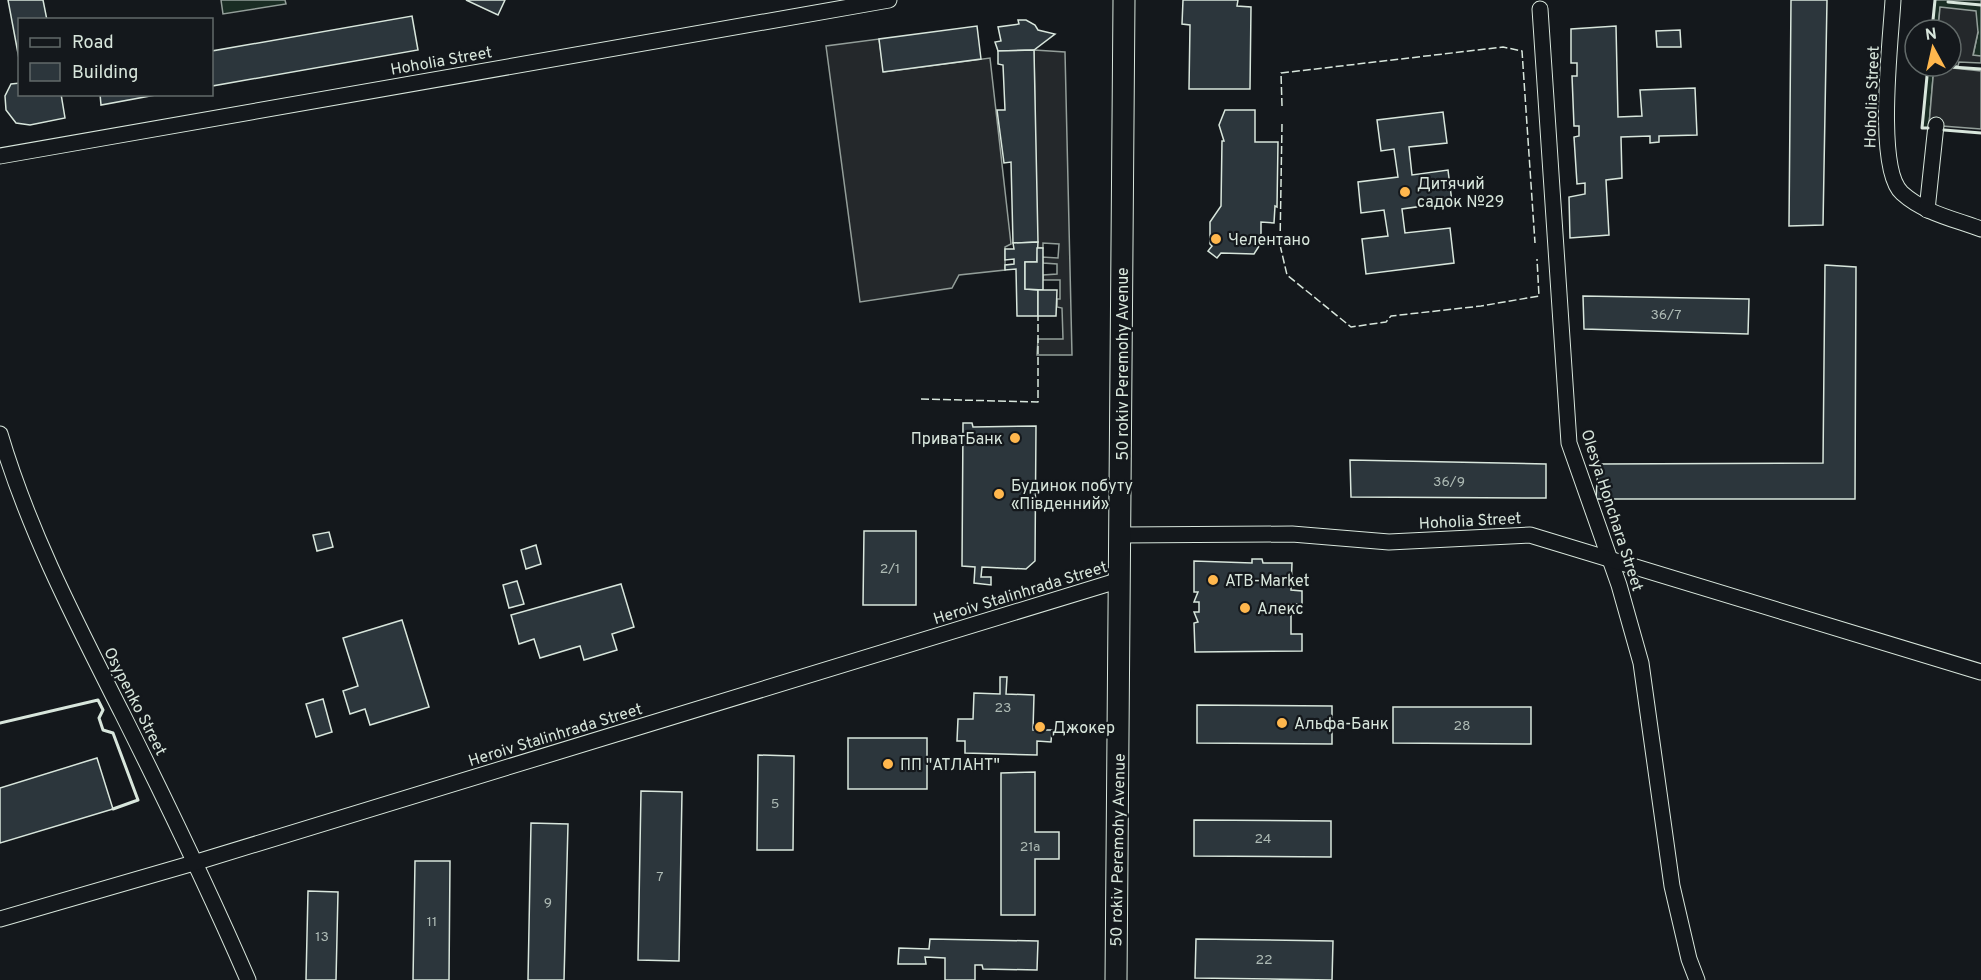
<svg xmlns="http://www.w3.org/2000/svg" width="1981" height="980" viewBox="0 0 1981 980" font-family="Overpass,sans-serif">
  <rect width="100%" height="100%" fill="#14181c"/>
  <g fill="#1a2d24" stroke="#939e99" stroke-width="1.5">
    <path d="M221,0H285L286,4L223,14Z"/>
    <path d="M1935,0H1981V56H1973L1978,32L1940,8L1938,30H1932Z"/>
    <path d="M1928,66H1934L1929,125L1928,128H1922Z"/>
  </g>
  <g fill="#24282b" stroke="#939e99" stroke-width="1.5">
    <path d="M1940,7L1976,11L1978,32L1973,55L1981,56V63L1959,62L1958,66L1951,65V30H1938Z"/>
    <path d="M879,39L884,72L990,58L1011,244L1005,247V270L959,275L952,288L860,302L826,46Z"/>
    <path d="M1034,50L1065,52L1072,355H1037L1038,339H1063L1062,308L1057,307V299H1060V280H1043V275L1057,274V264L1043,263L1042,257L1058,258L1059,244L1043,243V248H1037Z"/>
    <path d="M1934,66L1981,71V129L1929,125Z"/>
  </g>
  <g fill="#2c363c" stroke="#d8e6dc" stroke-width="1.5">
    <path d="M8,0H43L47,20H20V64Z"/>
    <path d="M466,0H505L498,15Z"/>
    <path d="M1183,0H1238L1237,6L1251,7L1250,89H1189L1190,25L1182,24Z"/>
    <path d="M1791,0H1827L1823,225L1789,226Z"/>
    <path d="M412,16L418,50L212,86V51Z"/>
    <path d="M1018,20H1026L1035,25L1038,30L1055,34L1034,50L998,51L995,42L1001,41L998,27L1019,24Z"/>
    <path d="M977,26L981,59L883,72L879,39Z"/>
    <path d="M1616,26L1618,117L1642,116L1640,90L1695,88L1697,135L1659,136V142L1650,143V136L1621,137L1622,178L1606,180L1609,235L1570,238L1569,197L1585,194V183L1577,184L1574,137L1579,136V126H1574L1572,76H1577V63H1571V29Z"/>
    <path d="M1680,30L1681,47H1657L1656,31Z"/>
    <path d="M1034,50L1038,242L1013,243L1011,162L1004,163L997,110H1005L1003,65L998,64V51Z"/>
    <path d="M20,83V94H61L65,118L30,125L16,123L6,110L5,96L11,84Z"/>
    <path d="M100,94H161L101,105Z"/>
    <path d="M1225,110H1255V142H1278L1277,207L1275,206L1274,223L1261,222V243L1254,254L1221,253L1217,258L1208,251L1212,246L1210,244V222L1221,206L1222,141H1224L1219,125Z"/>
    <path d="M1443,112L1447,143L1409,147L1412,175L1448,170L1452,202L1402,209L1405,233L1450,228L1454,263L1366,274L1362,239L1388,236L1384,210L1361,213L1358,182L1398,177L1394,149L1381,151L1377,120Z"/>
    <path d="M1038,242L1037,262H1025V289L1038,290V316H1017L1016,269L1005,270V265L1014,264V259L1005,260V249H1014L1013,243Z"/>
    <path d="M1037,248H1043V290L1025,289V262H1037Z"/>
    <path d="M1825,265L1856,267L1855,499H1596L1598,464L1823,463Z"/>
    <path d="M1038,290H1057L1056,316H1038Z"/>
    <path d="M1583,296L1749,299L1748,334L1584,329Z"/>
    <path d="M963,423H972L973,427L1036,426L1035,561L1026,569L982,567L981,577H991V585L974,583L975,567L962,566Z"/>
    <path d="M1350,460L1546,464V498L1351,497Z"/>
    <path d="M864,531H916V605H863Z"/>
    <path d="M329,532L333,547L317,551L313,535Z"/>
    <path d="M536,545L541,564L526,569L521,550Z"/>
    <path d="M1252,559H1262L1263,563H1292L1291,590L1302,591V604H1291V634H1302V651L1195,652L1194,623L1198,622L1194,612H1199V602H1194L1198,592H1194V561L1252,563Z"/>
    <path d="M517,581L524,604L509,608L503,585Z"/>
    <path d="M621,584L634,627L612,634L617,650L584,660L580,646L540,658L534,639L519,644L511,615Z"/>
    <path d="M402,620L429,707L370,725L365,709L350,714L343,691L358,686L343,638Z"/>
    <path d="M1000,677H1007L1006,694L1034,695L1033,730H1052L1051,742L1037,741V755L965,753V741H957L958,719H973L974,693L1000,694Z"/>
    <path d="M323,699L332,732L316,737L306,704Z"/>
    <path d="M1197,705L1332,706V744L1197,743Z"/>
    <path d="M1393,707H1531V744L1393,743Z"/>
    <rect x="848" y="738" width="79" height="51"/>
    <path d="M758,755L794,756L793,850H757Z"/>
    <path d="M97,758L113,809L0,843V788Z"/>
    <path d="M1035,772V832H1059V859H1035V915H1001V773Z"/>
    <path d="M641,791L682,792L679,961L638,960Z"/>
    <path d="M1194,820L1331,821V857L1194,856Z"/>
    <path d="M531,823L568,824L564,980H528Z"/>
    <path d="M415,861H450L449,980H413Z"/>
    <path d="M308,891L338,892L336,980H306Z"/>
    <path d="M930,939L1038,941L1037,970L983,969L982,965H975V980H945V958L925,957L926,964H898L899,948L929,949Z"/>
    <path d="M1196,939L1333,941L1332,980L1195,978Z"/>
  </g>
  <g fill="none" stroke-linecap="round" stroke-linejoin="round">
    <g stroke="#d8e6dc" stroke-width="17">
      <g id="street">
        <path d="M1893,0C1891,38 1875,169 1902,193C1924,213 1954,219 1981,229"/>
        <path d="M1540,9L1569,443L1619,585L1641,663L1672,886L1689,959L1697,980"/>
        <path d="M0,156L889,0"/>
        <path d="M1927,210L1936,125"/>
        <path d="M0,434C29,532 76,622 122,713C166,801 209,890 248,980"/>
        <path d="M1121,535L1292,534L1389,542L1530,535L1981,672"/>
        <path d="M0,919L197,862L1120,580"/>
      </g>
    </g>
    <g stroke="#d8e6dc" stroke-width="23">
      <path id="secondary" d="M1116,980L1124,0"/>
    </g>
    <use href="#street" stroke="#14181c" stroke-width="15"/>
    <use href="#secondary" stroke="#14181c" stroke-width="21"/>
    <g stroke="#d8e6dc" stroke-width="1.5" stroke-dasharray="8 3" stroke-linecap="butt">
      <path d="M1282,106L1281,73L1503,47L1522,51L1535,243"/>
      <path d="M1282,124L1280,245L1287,275L1351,327L1386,322L1391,316L1481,306L1539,296L1537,259"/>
      <path d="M921,399L1038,402V316"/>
    </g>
    <g stroke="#d8e6dc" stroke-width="3">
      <path d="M1948,2L1981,5"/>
      <path d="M1932,30L1935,0"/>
      <path d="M1928,66L1922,128H1928"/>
      <path d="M1952,67L1981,69"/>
      <path d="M1944,130L1981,133"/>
      <path d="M0,723L98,700L103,710L99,718L103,730L113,733L138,800L113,809"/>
    </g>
  </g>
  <g fill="#ffb74d" stroke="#14181c" stroke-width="2">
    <circle cx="1405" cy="192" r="6"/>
    <circle cx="1216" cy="239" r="6"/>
    <circle cx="1015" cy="438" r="6"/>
    <circle cx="999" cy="494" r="6"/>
    <circle cx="1213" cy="580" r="6"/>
    <circle cx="1245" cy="608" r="6"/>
    <circle cx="1282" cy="723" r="6"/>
    <circle cx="1040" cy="727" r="6"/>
    <circle cx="888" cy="764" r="6"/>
  </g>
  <g text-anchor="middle" stroke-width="4.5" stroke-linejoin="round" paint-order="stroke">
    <g font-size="14" fill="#adbab4">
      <text x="1666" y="319">36/7</text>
      <text x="1449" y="486">36/9</text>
      <text x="890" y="573">2/1</text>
      <text x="1003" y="712">23</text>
      <text x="1462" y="730">28</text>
      <text x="775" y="808">5</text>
      <text x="1263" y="843">24</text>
      <text x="1030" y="851">21а</text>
      <text x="660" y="881">7</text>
      <text x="548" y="907">9</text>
      <text x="432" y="926">11</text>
      <text x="322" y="941">13</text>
      <text x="1264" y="964">22</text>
    </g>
    <g font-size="16" fill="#d8e6dc" stroke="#14181c">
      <text transform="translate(441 60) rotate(-10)" y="6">Hoholia Street</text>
      <text transform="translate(1871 97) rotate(-88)" y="6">Hoholia Street</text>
      <text transform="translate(1122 364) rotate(-90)" y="6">50 rokiv Peremohy Avenue</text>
      <text transform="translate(1613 510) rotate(72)" y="6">Olesya Honchara Street</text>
      <text transform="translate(1470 520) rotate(-3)" y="6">Hoholia Street</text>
      <text transform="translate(1020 592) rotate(-17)" y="6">Heroiv Stalinhrada Street</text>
      <text transform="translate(136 701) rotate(63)" y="6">Osypenko Street</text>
      <text transform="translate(555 734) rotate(-17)" y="6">Heroiv Stalinhrada Street</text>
      <text transform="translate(1117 850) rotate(-89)" y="6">50 rokiv Peremohy Avenue</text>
    </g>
    <g font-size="16" fill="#d8e6dc" stroke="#14181c" text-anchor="start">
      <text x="1417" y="189">Дитячий<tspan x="1417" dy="18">садок №29</tspan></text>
      <text x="1228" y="245">Челентано</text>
      <text x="1003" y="444" text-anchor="end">ПриватБанк</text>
      <text x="1011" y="491">Будинок побуту<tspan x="1011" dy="18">«Південний»</tspan></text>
      <text x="1225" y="586">ATB-Market</text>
      <text x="1257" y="614">Алекс</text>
      <text x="1294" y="729">Альфа-Банк</text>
      <text x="1052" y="733">Джокер</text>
      <text x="900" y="770">ПП "АТЛАНТ"</text>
    </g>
  </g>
  <rect x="18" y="18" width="195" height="78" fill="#14181c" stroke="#626a69" stroke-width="1.5"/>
  <rect x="30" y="38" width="30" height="9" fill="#14181c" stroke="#626a69" stroke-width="1.5"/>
  <text x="72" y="48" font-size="18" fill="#d8e6dc">Road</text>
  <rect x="30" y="63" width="30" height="18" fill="#2c363c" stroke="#626a69" stroke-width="1.5"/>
  <text x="72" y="78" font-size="18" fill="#d8e6dc">Building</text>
  <g transform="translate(1933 48) rotate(352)"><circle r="28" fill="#14181c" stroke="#626a69" stroke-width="1.5"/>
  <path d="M0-4.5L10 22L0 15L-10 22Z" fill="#ffb74d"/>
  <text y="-9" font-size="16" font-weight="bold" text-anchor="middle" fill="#d8e6dc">N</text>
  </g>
</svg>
